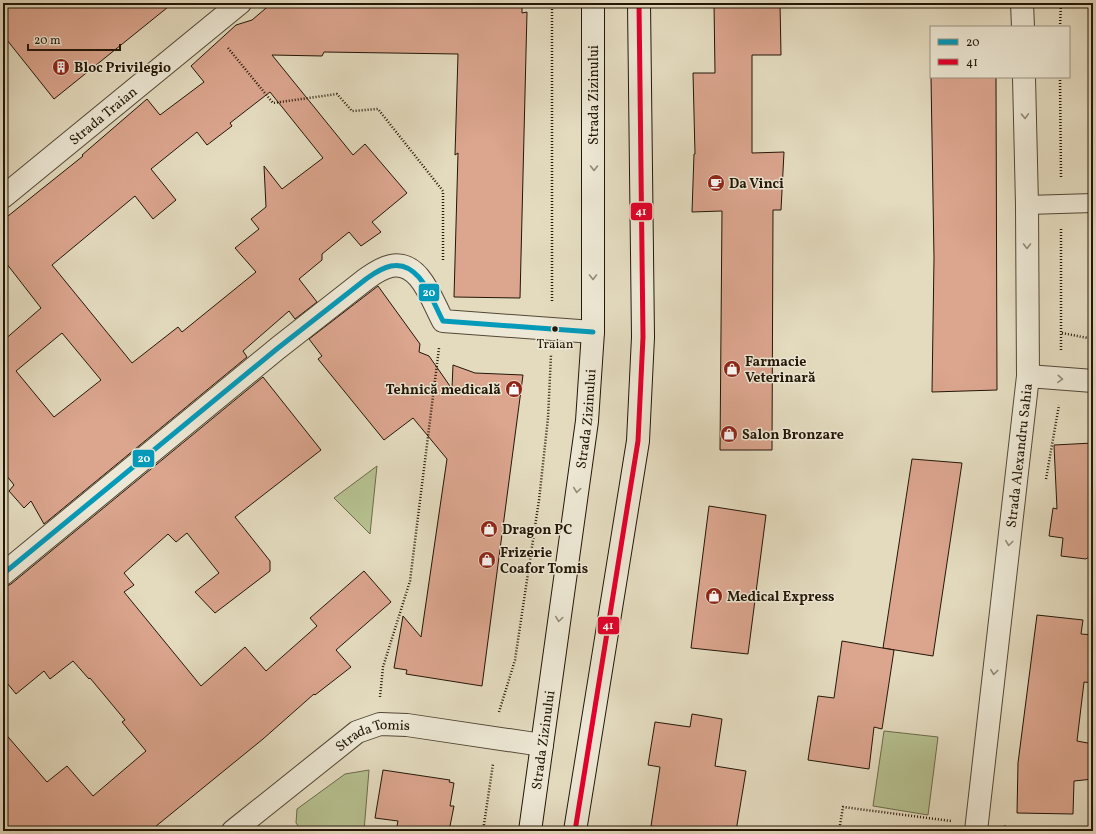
<svg xmlns="http://www.w3.org/2000/svg" width="1096" height="834" viewBox="0 0 1096 834" font-family="Vollkorn,serif">
  <rect width="100%" height="100%" fill="#e4dbbf"/>
  <filter id="stains"><feTurbulence type="fractalNoise" baseFrequency=".005" numOctaves="4"/><feColorMatrix values="0 0 0 0 .2 0 0 0 0 .09 0 0 0 0 .02 0 0 0 .5 -.17"/></filter>
  <radialGradient id="worn" r=".72"><stop offset=".6" stop-color="#630" stop-opacity="0"/><stop offset="1" stop-color="#630" stop-opacity=".3"/></radialGradient>
  <g fill="#b6c090" stroke="#6c6b4c">
    <path d="M377,466L370,534L334,498Z"/>
    <path d="M884,731L938,737L928,815L873,806Z"/>
    <path d="M369,770L364,831H302L296,823L297,809L345,774Z"/>
  </g>
  <g fill="#dba58e" stroke="#231607" fill-rule="evenodd">
    <path d="M3,3H173L54,99L3,35Z"/>
    <path d="M272,3H522V13L527,12L520,298L454,297L458,153L455,155L458,54L324,52L322,56L272,55L353,155L365,144L407,193L372,222L381,232L361,246L349,232L322,254V260L299,279L317,302L295,319L289,311L243,351L247,357L44,524L31,501L24,508L9,491L14,485L3,471V341L41,308L3,259V220L83,156L82,155L147,99L160,115L204,82L191,66L236,25L252,20ZM270,92L323,158L282,189L264,166L266,207L251,219L259,229L235,248L256,272L182,332L178,327L132,363L52,265L135,196L153,219L176,200L151,169L197,132L207,145L232,126L230,123ZM62,333L101,380L54,417L16,371Z"/>
    <path d="M714,3H780L781,55H752V153L784,152L781,210H773L772,450H720L722,211L692,212L694,154H695L693,73H715Z"/>
    <path d="M931,77H996L997,390L932,392L934,258Z"/>
    <path d="M378,286L420,344L419,352L429,356L452,389L453,365L475,373L523,375L482,686L406,674L407,670L394,668L403,616L421,637L447,459L413,418L384,440L318,359L322,356L309,339Z"/>
    <path d="M263,377L321,450L235,517L270,561V571L215,613L195,592L219,573L187,533L176,542L168,534L124,573L134,585L124,592L201,686L245,647L266,671L317,626L310,618L364,571L391,602L336,650L351,667L315,695L314,694L263,739L150,831H3V731L47,782L67,766L93,796L146,751L122,722L125,720L90,678L89,679L73,661L50,679L44,671L16,694L3,678V588L11,584Z"/>
    <path d="M1093,443V558H1087L1086,559L1061,556L1063,538L1049,536L1053,508L1057,509L1054,445Z"/>
    <path d="M912,459L962,463L933,656L883,648Z"/>
    <path d="M709,506L766,515L748,654L691,648Z"/>
    <path d="M1037,615L1083,620L1081,634L1093,635V683L1084,682L1077,741L1093,744V779L1074,781L1073,814L1017,813L1018,763Z"/>
    <path d="M842,641L894,650L882,729L874,727L869,769L808,760L818,696L834,698Z"/>
    <path d="M692,714L722,719L715,766L746,771L736,831H681L651,826L660,767L648,765L655,722L690,727Z"/>
    <path d="M383,770L450,780L449,782L454,783L450,806H454L449,831H396L398,821L375,818Z"/>
  </g>
  <g fill="none" stroke-linecap="round" stroke-linejoin="round">
    <g stroke="#534735" stroke-width="20">
      <path id="lane" d="M1027,205L1093,203"/>
    </g>
    <g stroke="#534735" stroke-width="24">
      <g id="street">
        <path d="M1022,3L1023,27"/>
        <path id="s1" d="M3,197L240,3"/>
        <path d="M1028,376L1093,381"/>
        <path d="M3,574L278,348L366,279C373,274 381,268 391,266C420,260 432,301 443,321L593,332"/>
        <path id="s2" d="M233,831L357,732L380,724L407,725L542,745"/>
        <path id="s3" d="M976,831L1028,376L1027,205L1024,77"/>
      </g>
    </g>
    <g stroke="#231607" stroke-width="24">
      <g id="secondary">
        <path id="s4" d="M530,831L587,421L593,332V3"/>
        <path d="M575,831L638,441L643,337L639,3"/>
      </g>
    </g>
    <g stroke="#231607" stroke-width="2.5" stroke-dasharray="1 2" stroke-linecap="butt">
      <path d="M552,3V302"/>
      <path d="M1060,27L1061,3"/>
      <path d="M228,48L273,103L337,94L352,111L378,109L443,191V262"/>
      <path d="M1060,77L1061,178"/>
      <path d="M1061,229V352"/>
      <path d="M1062,333L1093,339"/>
      <path d="M1046,479L1059,405"/>
      <path d="M380,697L383,667L410,581L439,348"/>
      <path d="M499,712L515,660L539,500L548,418L551,355"/>
      <path d="M1004,826L1010,831"/>
      <path d="M483,831L493,764"/>
      <path d="M839,831L843,807L951,821"/>
      <path d="M1079,831L1093,829"/>
    </g>
    <use href="#lane" stroke="#ede8d5" stroke-width="18"/>
    <use href="#street" stroke="#ede8d5" stroke-width="22"/>
    <use href="#secondary" stroke="#ede8d5" stroke-width="22"/>
    <g stroke="#ede8d5" stroke-width="8">
      <path id="bus-1" d="M3,574L278,348L366,279C373,274 381,268 391,266C420,260 432,301 443,321L593,332"/>
    </g>
    <g stroke="#ede8d5" stroke-width="8">
      <path id="bus-2" d="M575,831L638,441L643,337L639,3"/>
    </g>
    <use href="#bus-1" stroke="#049aba" stroke-width="5"/>
    <use href="#bus-2" stroke="#e4002b" stroke-width="5"/>
  </g>
  <defs><path id="oneway-chevron" d="M-2-3.5L2.5 0L-2 3.5" fill="none" stroke-width="1.6" stroke-linecap="round" stroke-linejoin="round"/></defs>
  <g stroke="#928a78">
    <use href="#oneway-chevron" transform="translate(1025 116) rotate(88)"/>
    <use href="#oneway-chevron" transform="translate(594 168) rotate(90)"/>
    <use href="#oneway-chevron" transform="translate(1027 246) rotate(90)"/>
    <use href="#oneway-chevron" transform="translate(593 277) rotate(90)"/>
    <use href="#oneway-chevron" transform="translate(1060 379) rotate(4)"/>
    <use href="#oneway-chevron" transform="translate(577 490) rotate(98)"/>
    <use href="#oneway-chevron" transform="translate(1009 543) rotate(97)"/>
    <use href="#oneway-chevron" transform="translate(559 619) rotate(98)"/>
    <use href="#oneway-chevron" transform="translate(994 672) rotate(97)"/>
  </g>
  <defs>
    <g id="building-disc" transform="scale(0.9)"><circle r="9.5" fill="#8f2418" stroke="#ede8d5"/><path d="M-4-6H4V6H1V3H-1V6H-4ZM-2.5-4.3h1.7v1.8h-1.7ZM.8-4.3h1.7v1.8H.8ZM-2.5-1h1.7V.8h-1.7ZM.8-1h1.7V.8H.8Z" fill="#fff"/></g>
    <g id="cafe-disc" transform="scale(0.9)"><circle r="9.5" fill="#8f2418" stroke="#ede8d5"/><path d="M-5.5-4.5H6V0H3Q3 3.5 0 3.5H-2.5Q-5.5 3.5-5.5 0ZM3-3.2v2h1.7v-2ZM-6 4.5H4V6H-6Z" fill="#fff"/></g>
    <g id="shop-disc" transform="scale(0.9)"><circle r="9.5" fill="#8f2418" stroke="#ede8d5"/><path d="M-5-2.5h2.3a2.7 3.5 0 0 1 5.4 0H5L5.5 6h-11ZM-1.5-2.5h3a1.5 2.3 0 0 0-3 0Z" fill="#fff"/></g>
  </defs>
  <g fill-rule="evenodd">
    <use href="#building-disc" x="61" y="67"/>
    <use href="#cafe-disc" x="716" y="183"/>
    <use href="#shop-disc" x="732" y="369"/>
    <use href="#shop-disc" x="514" y="389"/>
    <use href="#shop-disc" x="729" y="434"/>
    <use href="#shop-disc" x="489" y="529"/>
    <use href="#shop-disc" x="487" y="560"/>
    <use href="#shop-disc" x="714" y="596"/>
  </g>
  <circle fill="#231607" stroke="#ede8d5" stroke-width="1.5" cx="555" cy="329" r="3.5"/>
  <g text-anchor="middle" stroke-width="3" stroke-linejoin="round" paint-order="stroke">
    <g font-size="13" fill="#231607" stroke="#ede8d5">
      <text x="555" y="348">Traian</text>
    </g>
    <g font-size="14" font-weight="bold" fill="#231607" stroke="#ede8d5" text-anchor="start">
      <text x="74" y="72">Bloc Privilegio</text>
      <text x="729" y="188">Da Vinci</text>
      <text x="745" y="366">Farmacie<tspan x="745" dy="16">Veterinară</tspan></text>
      <text x="501" y="394" text-anchor="end">Tehnică medicală</text>
      <text x="742" y="439">Salon Bronzare</text>
      <text x="502" y="534">Dragon PC</text>
      <text x="500" y="557">Frizerie<tspan x="500" dy="16">Coafor Tomis</tspan></text>
      <text x="727" y="601">Medical Express</text>
    </g>
    <g font-size="14" fill="#231607" stroke="#ede8d5">
      <text transform="translate(593 95) rotate(-90)" y="5">Strada Zizinului</text>
      <text dy="5" stroke="none"><textPath href="#s1" startOffset="129">Strada Traian</textPath></text>
      <text dy="5" stroke="none"><textPath href="#s4" startOffset="416">Strada Zizinului</textPath></text>
      <text dy="5" stroke="none"><textPath href="#s3" startOffset="378">Strada Alexandru Sahia</textPath></text>
      <text dy="5" stroke="none"><textPath href="#s2" startOffset="173">Strada Tomis</textPath></text>
      <text dy="5" stroke="none"><textPath href="#s4" startOffset="92">Strada Zizinului</textPath></text>
    </g>
  </g>
  <g stroke="#ede8d5" stroke-width="1.5">
    <rect x="630" y="202" width="23" height="19" rx="4" fill="#e4002b"/>
    <rect x="418" y="283" width="22" height="19" rx="4" fill="#049aba"/>
    <rect x="132" y="449" width="23" height="19" rx="4" fill="#049aba"/>
    <rect x="597" y="616" width="23" height="19" rx="4" fill="#e4002b"/>
  </g>
  <g font-size="11" text-anchor="middle" font-weight="bold" fill="#fff">
    <text x="641" y="215">41</text>
    <text x="429" y="296">20</text>
    <text x="144" y="462">20</text>
    <text x="608" y="629">41</text>
  </g>
  <rect width="1096" height="834" fill="none" stroke="#e4dbbf" stroke-width="16"/>
  <rect x="4" y="4" width="1088" height="826" fill="none" stroke="#231607" stroke-width="2"/>
  <rect x="8" y="8" width="1080" height="818" fill="none" stroke="#231607"/>
  <rect x="930" y="26" width="140" height="52" fill="#ede8d5" stroke="#9c9483"/>
  <rect x="938" y="39" width="20" height="6" fill="#049aba" stroke="#9c9483"/>
  <text x="966" y="46" font-size="12" fill="#231607">20</text>
  <rect x="938" y="59" width="20" height="6" fill="#e4002b" stroke="#9c9483"/>
  <text x="966" y="66" font-size="12" fill="#231607">41</text>
  <path d="M28 44v6h92v-6" fill="none" stroke="#231607" stroke-width="2"/>
  <text x="34" y="44" font-size="12" fill="#231607" stroke="#ede8d5" stroke-width="3" paint-order="stroke">20 m</text>
  <rect width="100%" height="100%" filter="url(#stains)"/>
  <rect width="100%" height="100%" fill="url(#worn)"/>
</svg>
